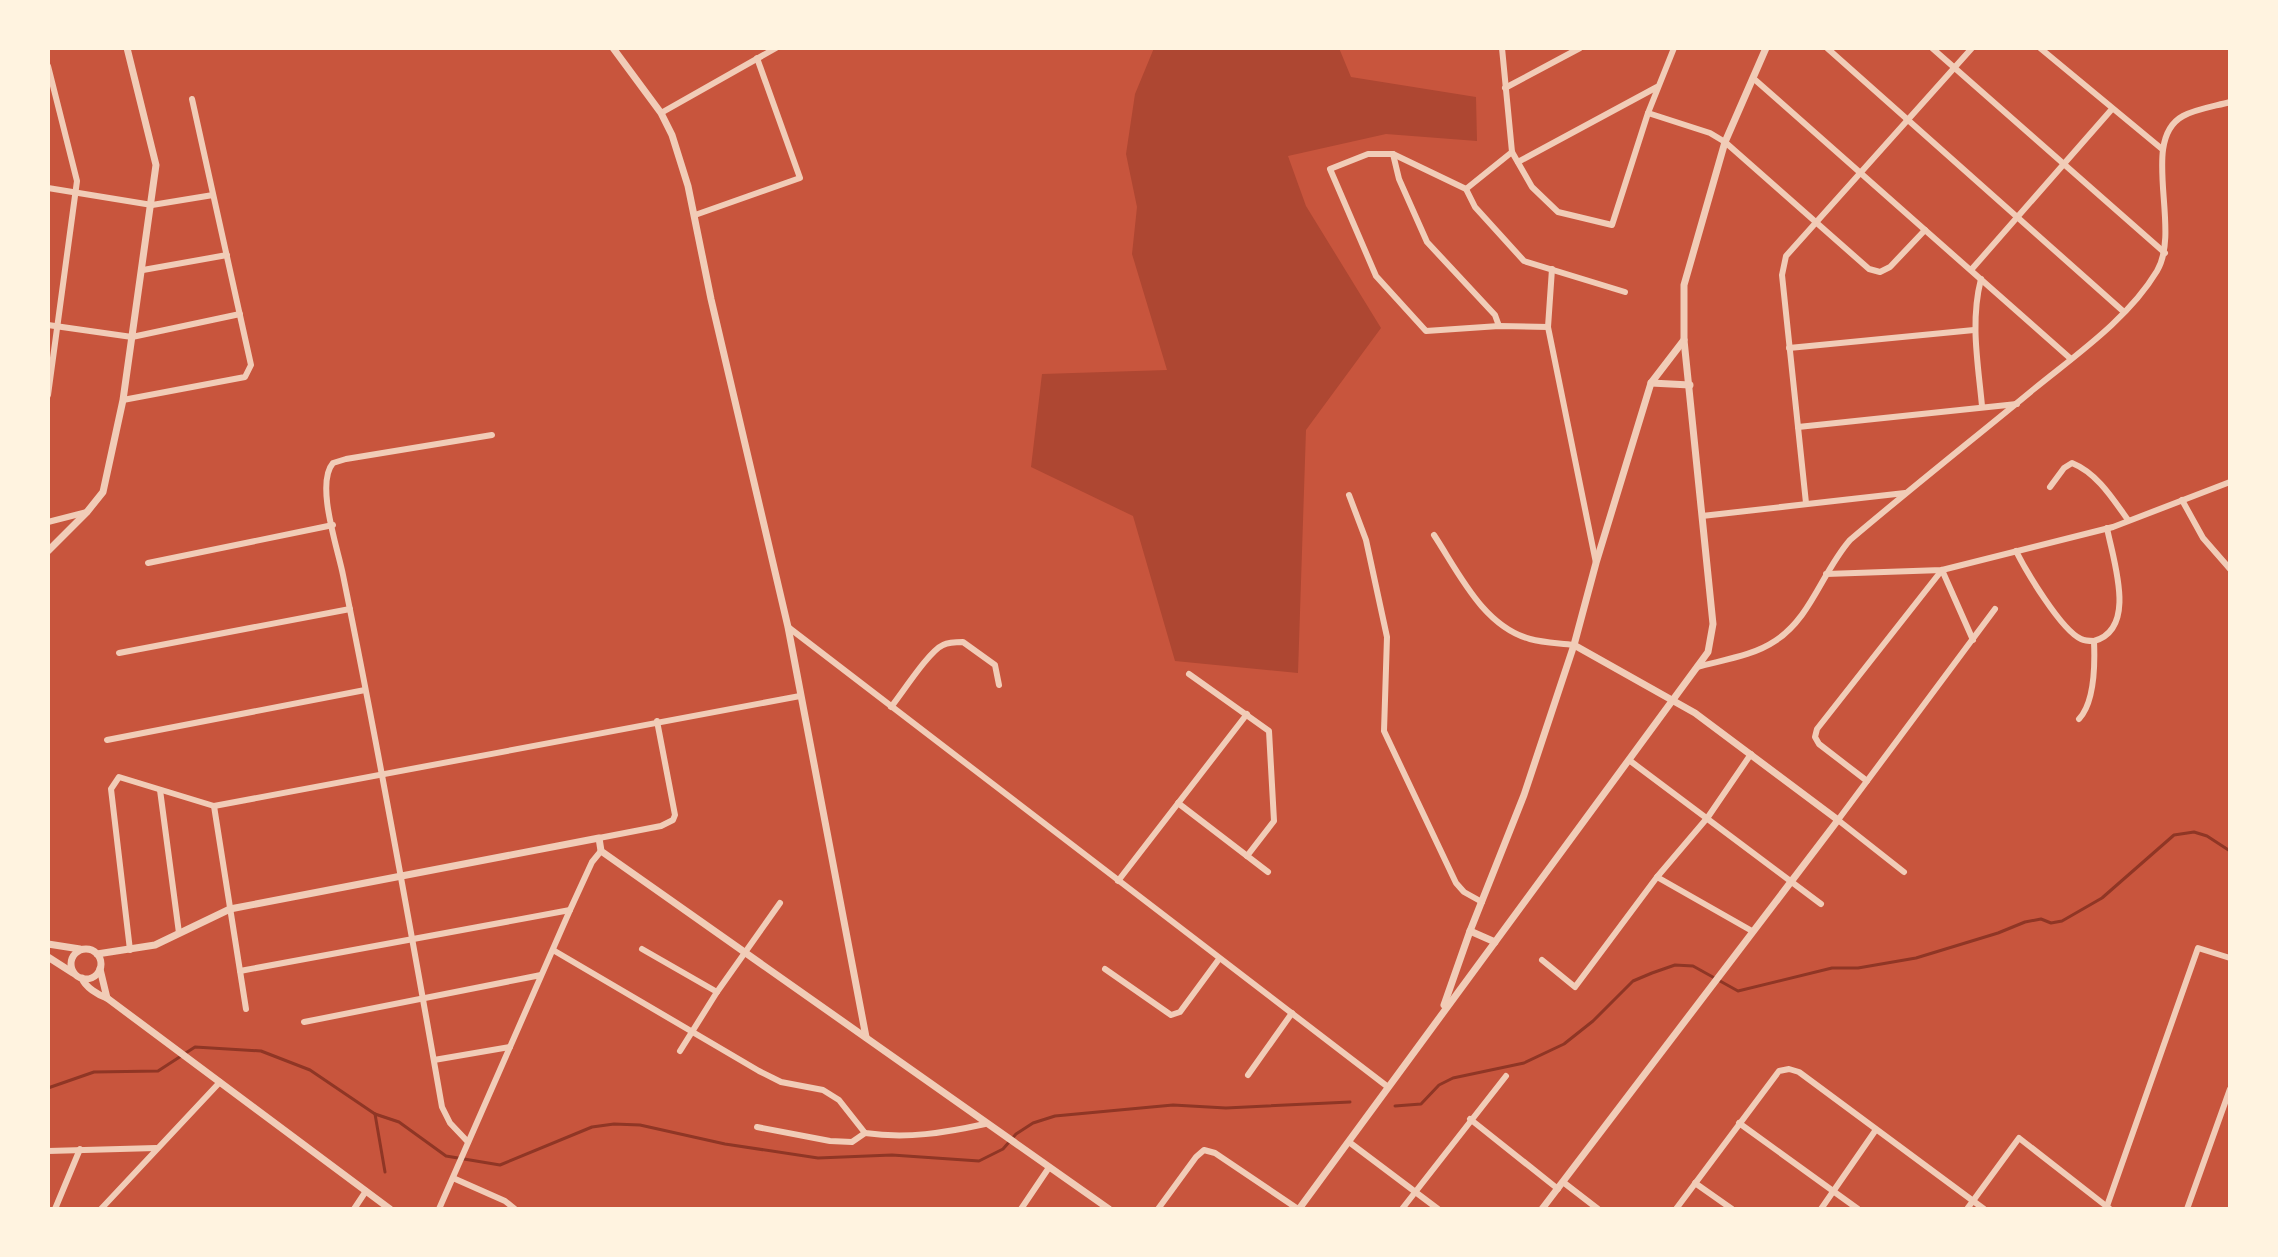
<svg xmlns="http://www.w3.org/2000/svg" width="2278" height="1257" viewBox="0 0 2278 1257" font-family="Inter,sans-serif">
  <rect width="100%" height="100%" fill="#c8553d"/>
  <path fill="#ae4732" d="M1154,48H1339L1351,77L1476,97L1477,141L1386,134L1288,156L1306,206L1381,328L1306,430L1298,673L1175,661L1133,516L1031,467L1042,374L1167,370L1132,254L1137,207L1126,154L1135,94Z"/>
  <g fill="none" stroke-linecap="round" stroke-linejoin="round">
    <g stroke="#8f3625" stroke-width="3">
      <path d="M48,1088L94,1072L158,1071L195,1047L261,1051L310,1070L375,1114L399,1122L446,1156L500,1165L592,1127L614,1124L640,1125L725,1144L818,1158L892,1155L979,1161L1003,1149L1016,1134L1033,1123L1055,1116L1173,1105L1226,1108L1350,1102"/>
      <path d="M1395,1106L1421,1104L1439,1085L1453,1078L1524,1063L1564,1044L1593,1021L1633,981L1652,973L1675,965L1693,966L1738,991L1832,968H1858L1916,958L1998,933L2025,922L2041,919L2051,923L2062,921L2102,898L2174,835L2194,832L2207,836L2230,851"/>
      <path d="M375,1114L385,1172"/>
    </g>
    <g stroke="#f1ccb7" stroke-width="6">
      <path d="M1502,48L1512,152L1532,187L1558,212L1612,225L1648,113L1674,48"/>
      <path d="M1827,48L2124,312"/>
      <path d="M1932,48L2165,253"/>
      <path d="M2040,48L2162,149"/>
      <path d="M48,66L77,181L48,395"/>
      <path d="M1753,78L2071,359"/>
      <path d="M1505,88L1580,48"/>
      <path d="M661,113L776,48"/>
      <path d="M1648,113L1710,133L1725,142L1869,269L1880,272L1890,267L1925,230"/>
      <path d="M1393,154L1399,179L1427,242L1495,315L1499,326"/>
      <path d="M1518,162L1657,87"/>
      <path d="M48,188L152,205L213,195"/>
      <path d="M1466,189L1512,152"/>
      <path d="M695,215L800,178L757,58"/>
      <path d="M1552,269L1548,327L1596,563"/>
      <path d="M143,270L227,255"/>
      <path d="M1971,270L2112,109"/>
      <path d="M1981,279C1970,322 1978,363 1982,406"/>
      <path d="M48,325L132,337L240,314"/>
      <path d="M1548,327L1499,326L1426,331L1376,276L1330,169L1368,154H1393L1466,189L1475,207L1524,261L1625,292"/>
      <path d="M1789,348L1974,330"/>
      <path d="M123,400L245,377L251,365L192,99"/>
      <path d="M1798,427L2017,404"/>
      <path d="M2050,487L2064,468L2072,463C2097,473 2113,499 2128,520"/>
      <path d="M1349,495L1366,540L1387,637L1384,731L1456,883L1464,892L1482,902"/>
      <path d="M2182,500L2203,538L2230,569"/>
      <path d="M1806,503L1782,275L1786,256L1972,48"/>
      <path d="M1702,516L1905,493"/>
      <path d="M48,522L87,512"/>
      <path d="M1434,535C1459,573 1483,626 1530,639C1544,643 1560,643 1574,645"/>
      <path d="M2016,551C2026,571 2061,630 2081,639C2085,641 2089,641 2094,641C2095,664 2095,702 2079,719"/>
      <path d="M148,563L333,525"/>
      <path d="M1826,574L1942,570L2113,527L2230,482"/>
      <path d="M788,627L1388,1087"/>
      <path d="M2094,641C2138,629 2113,560 2107,528"/>
      <path d="M119,653L350,609"/>
      <path d="M1697,667C1722,660 1753,656 1775,641C1811,618 1822,572 1850,540C1910,489 1972,440 2034,389C2077,354 2128,319 2157,271C2182,229 2139,140 2183,116C2196,109 2216,106 2230,102"/>
      <path d="M1189,674L1269,731L1274,821L1247,856"/>
      <path d="M891,707C903,692 929,651 943,645C949,642 957,642 963,642L995,665L999,685"/>
      <path d="M107,740L365,690"/>
      <path d="M1629,760L1821,904"/>
      <path d="M1867,781L1819,744L1815,737L1817,729L1942,570L1973,640"/>
      <path d="M160,790L179,933"/>
      <path d="M1178,803L1268,872"/>
      <path d="M214,806L246,1009"/>
      <path d="M599,838L661,826L673,820L675,815L657,721"/>
      <path d="M1904,872L1838,820L1995,609"/>
      <path d="M1657,877L1752,931"/>
      <path d="M1118,881L1247,714"/>
      <path d="M642,949L717,992"/>
      <path d="M130,950L111,789L119,777L214,806L800,696"/>
      <path d="M553,950L759,1071L781,1082L823,1090L839,1100L865,1133C907,1139 944,1133 985,1124"/>
      <path d="M1542,960L1575,987L1657,877L1708,817L1751,754"/>
      <path d="M1105,969L1171,1015L1180,1012L1219,959"/>
      <path d="M240,971L570,910"/>
      <path d="M304,1022L541,975"/>
      <path d="M680,1051L717,992L780,903"/>
      <path d="M434,1060L510,1047"/>
      <path d="M1248,1075L1292,1013"/>
      <path d="M1470,1119L1558,1189"/>
      <path d="M1739,1123L1858,1209"/>
      <path d="M757,1127L830,1141L852,1142L865,1133"/>
      <path d="M468,1142L450,1123L442,1107C411,930 379,752 343,575C338,549 315,484 333,463L346,459L492,435"/>
      <path d="M1349,1142L1438,1209"/>
      <path d="M48,1151L156,1148"/>
      <path d="M453,1178L505,1201L515,1209"/>
      <path d="M1563,1182L1598,1209"/>
      <path d="M1695,1183L1732,1209"/>
      <path d="M2107,1206L2198,948L2230,958"/>
      <path d="M55,1209L80,1149"/>
      <path d="M101,1209L220,1082"/>
      <path d="M354,1209L366,1191"/>
      <path d="M439,1209L570,910L592,862L601,851"/>
      <path d="M1021,1209L1048,1169"/>
      <path d="M1158,1209L1196,1157L1204,1150L1215,1153L1298,1209"/>
      <path d="M1402,1209L1506,1076"/>
      <path d="M1676,1209L1779,1071L1789,1069L1799,1072L1984,1209"/>
      <path d="M1821,1209L1875,1131"/>
      <path d="M1967,1209L2019,1138L2110,1209"/>
      <path d="M2187,1209L2230,1089"/>
    </g>
    <g stroke="#f1ccb7" stroke-width="7">
      <path d="M613,48L661,113L672,135L688,186L711,299L788,627L866,1037"/>
      <path d="M1651,383L1690,385"/>
      <path d="M48,551L87,512L103,492L123,400L156,165L127,48"/>
      <path d="M1470,931L1495,942"/>
      <path d="M48,944L80,949"/>
      <circle cx="86" cy="964" r="15"/>
      <path d="M97,954L155,945L230,909L599,838L601,851L1109,1209"/>
      <path d="M48,957L73,973"/>
      <path d="M100,969L107,998"/>
      <path d="M82,978C85,987 98,995 107,998L390,1209"/>
      <path d="M1444,1005L1470,931L1524,795L1574,645L1596,563L1651,383L1684,340"/>
      <path d="M1299,1209L1708,652L1713,624L1684,340V285L1725,142L1766,48"/>
      <path d="M1542,1209L1838,820L1695,713L1574,645"/>
    </g>
  </g>
  <rect width="2278" height="1257" fill="none" stroke="#fff3e0" stroke-width="100"/>
</svg>
